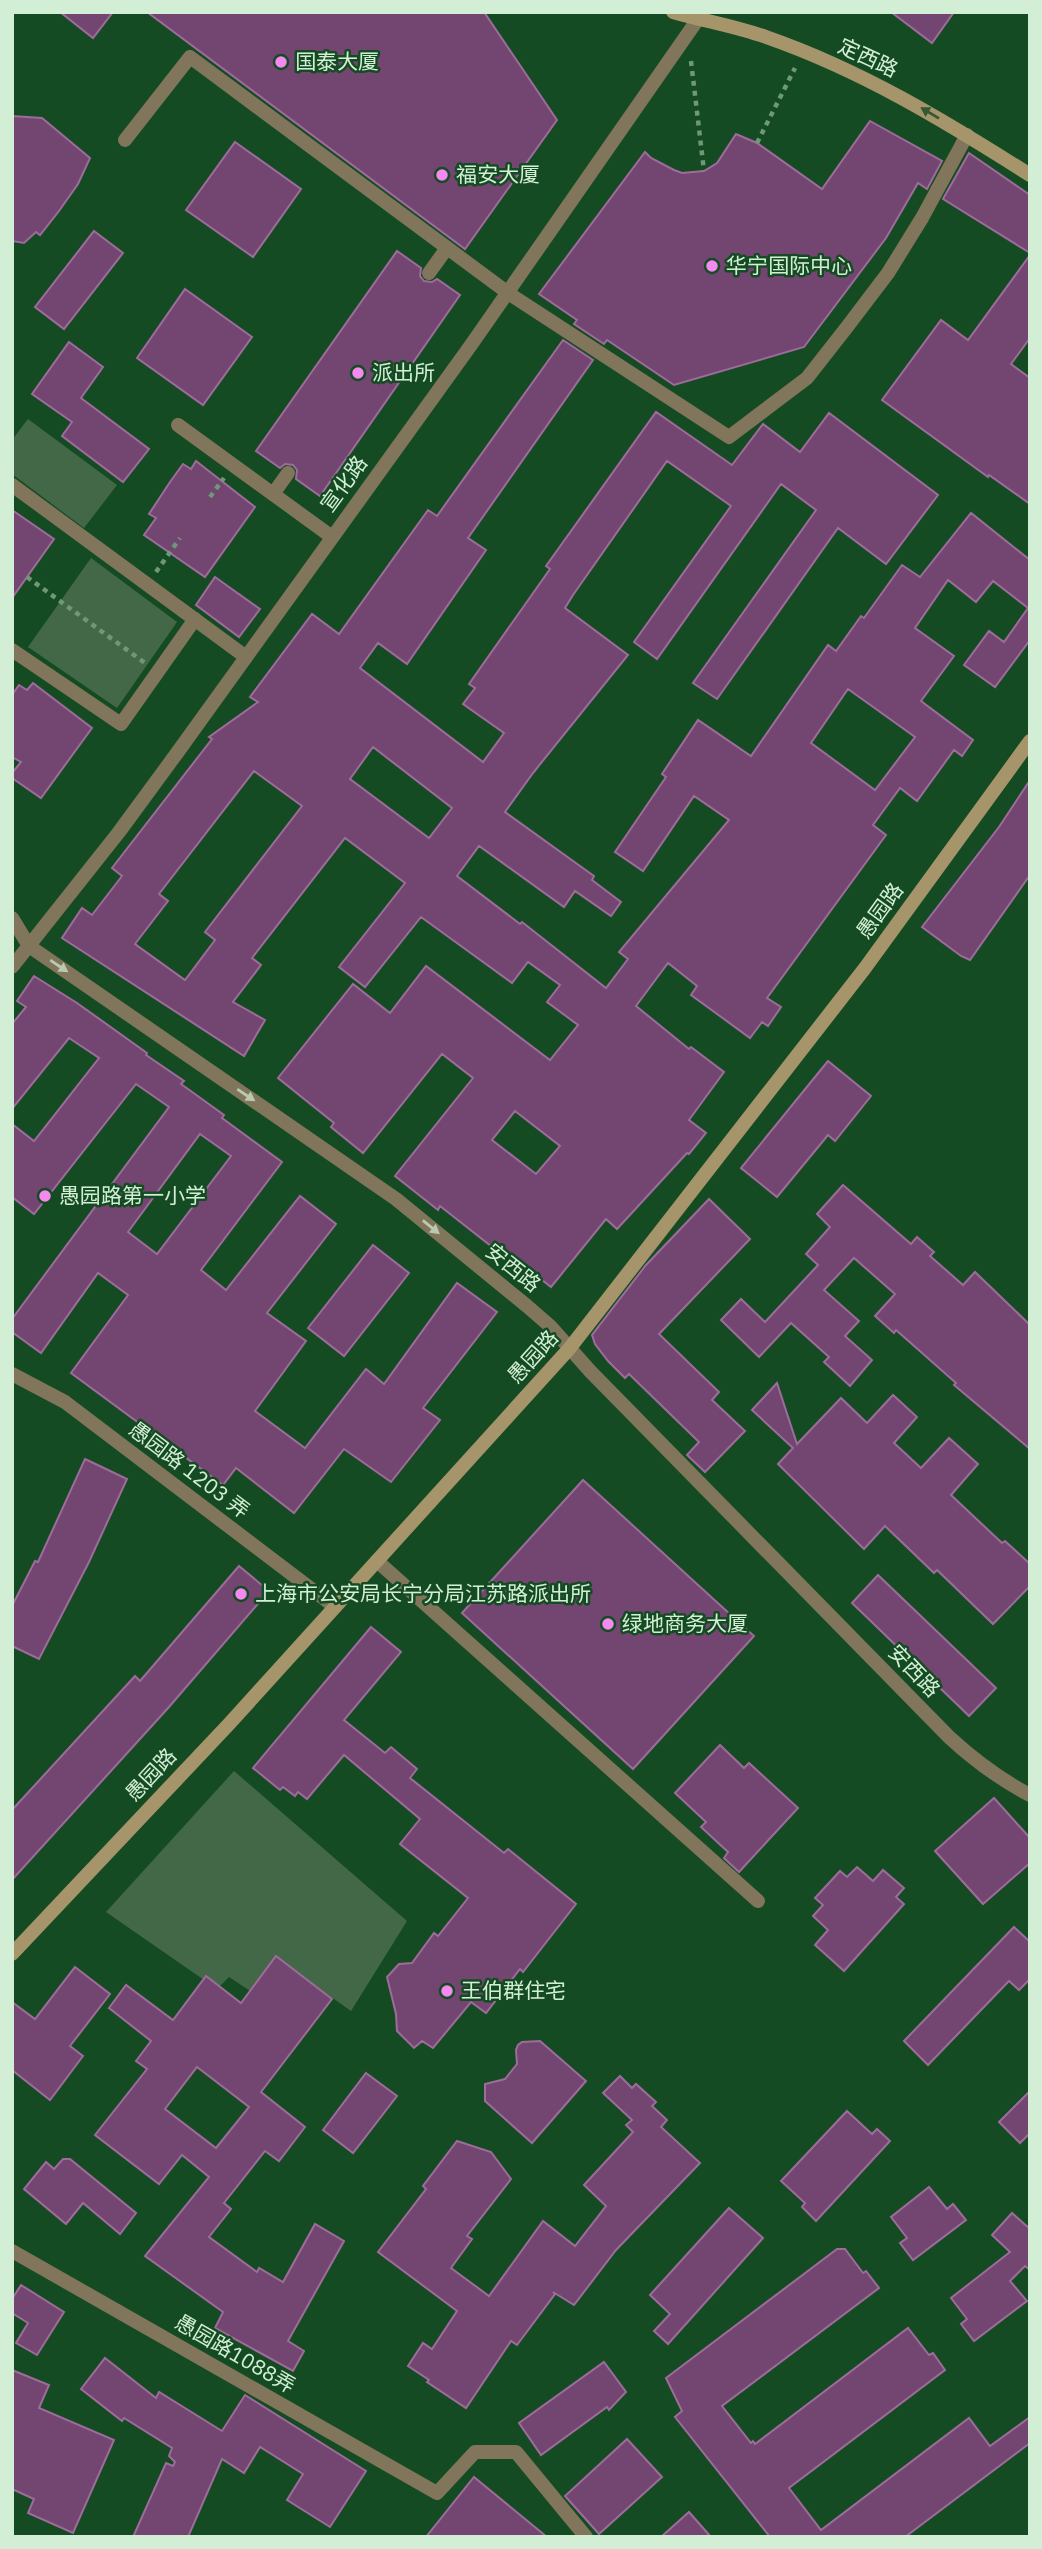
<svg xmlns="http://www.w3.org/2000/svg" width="1042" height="2549" viewBox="0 0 1042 2549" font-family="'IBM Plex Sans','Noto Sans SC',sans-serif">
  <rect width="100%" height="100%" fill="#154b23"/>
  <g fill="#426848">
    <path d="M28,419L117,485L84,528L12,474V440Z"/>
    <path d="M91,558L177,622L117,708L28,647Z"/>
    <path d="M234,1771L407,1921L351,2011L289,1967L261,1998L229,1977L217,1989L106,1912Z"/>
  </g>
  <g fill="#734571" stroke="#9d6c9b" stroke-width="2" fill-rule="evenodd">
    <path d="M60,12H113L93,38Z"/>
    <path d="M147,12H484L557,120L465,249Z"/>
    <path d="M891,12H954L932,43Z"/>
    <path d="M12,116L42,118L90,158L78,184L59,211L40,235L36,232L24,243L12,241Z"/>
    <path d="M870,121L942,161L927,189L918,183L886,238L804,347L674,385L607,340L604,344L574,324L577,320L539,294L645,152L651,158L674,170L682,173L704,171L717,163L736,134L757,143L822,189Z"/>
    <path d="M235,142L301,189L253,257L186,210Z"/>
    <path d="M969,153L1030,195V253L943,199Z"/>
    <path d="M94,231L123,253L64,329L35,307Z"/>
    <path d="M397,251L421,268L420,276L424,281L432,282L437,279L460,295L320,496L296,479L297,470L293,465L285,464L280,468L256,451Z"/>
    <path d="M1030,255V338L1011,364L1030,378V504L989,475L988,477L882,400L941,320L968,340Z"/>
    <path d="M185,289L252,337L203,405L137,358Z"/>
    <path d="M563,340L593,360L468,538L486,550L407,664L378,643L360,668L483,762L504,733L463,704L475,688L469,684L550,569L546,566L656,412L732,465L763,424L800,452L829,413L938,495L886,564L838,528L717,699L693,683L816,510L781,484L657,659L634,642L731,506L667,461L573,595L565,608L628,655L533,773L505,812L594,876L592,880L621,902L611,916L575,891L564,907L479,846L457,876L520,924L522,922L606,988L628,959L619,952L729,820L694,796L643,871L615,852L666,777L662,774L698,720L751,756L828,645L836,651L861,616L864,618L902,565L920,577L971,513L1030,560V640L995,687L964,665L989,631L1004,642L1028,608L993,581L976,602L948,580L915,628L954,656L921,701L973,740L962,756L954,750L917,801L900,788L873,825L886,835L767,998L781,1007L768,1026L762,1022L750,1038L691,995L697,986L668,963L636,1006L689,1049L691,1047L724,1072L689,1120L706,1133L689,1154L687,1153L617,1229L606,1219L551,1287L499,1246L496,1250L440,1206L438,1210L395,1176L473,1078L442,1054L363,1153L331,1127L334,1123L278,1078L353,984L390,1013L426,966L550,1060L578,1025L547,1002L560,985L528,962L512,983L421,917L365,987L339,967L405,883L345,838L252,958L261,965L233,1002L265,1020L244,1056L62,938L82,908L92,915L122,876L112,868L212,739L209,737L258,702L250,697L312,614L339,634L428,510L437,516ZM848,689L915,737L875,790L811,743ZM373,747L452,808L429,838L350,779ZM254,771L302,806L205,932L215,940L185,980L135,944L168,901L159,894ZM515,1111L560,1146L536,1174L492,1140Z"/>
    <path d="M69,342L103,367L81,398L149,449L123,482L62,436L72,422L32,394Z"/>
    <path d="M196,461L255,507L205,577L144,535L156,518L149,514L170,482L183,464L191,469Z"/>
    <path d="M12,510L54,539L12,598Z"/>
    <path d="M215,577L260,609L239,637L196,605Z"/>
    <path d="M33,683L92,728L41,798L12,778V773L21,762L12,757V695L19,685L27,690Z"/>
    <path d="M1030,780V875L970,960L961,956L922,927L999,827Z"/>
    <path d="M34,976L77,1003L147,1053L146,1055L184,1081L181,1084L224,1115L222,1118L282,1162L201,1270L226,1290L300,1196L336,1224L267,1313L306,1341L255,1411L305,1448L366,1369L384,1384L457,1283L497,1312L423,1408L440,1420L391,1482L344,1449L294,1513L236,1468L223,1485L71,1373L128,1295L98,1273L41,1353L12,1332V1319L169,1107L136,1084L34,1214L12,1197V1124L34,1141L99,1058L69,1038L12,1109V1024L26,1007L17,1001ZM200,1134L231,1156L157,1254L128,1232Z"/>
    <path d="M828,1061L871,1096L835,1141L828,1135L777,1197L741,1168Z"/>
    <path d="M843,1185L911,1244L917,1237L934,1252L930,1256L963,1285L975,1272L1030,1325V1449L954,1385L956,1383L896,1330L894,1333L875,1316L895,1294L854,1258L824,1290L859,1321L845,1336L872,1360L850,1386L824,1362L829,1357L791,1323L759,1357L721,1320L741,1299L765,1322L818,1265L806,1254L830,1227L817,1214Z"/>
    <path d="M709,1199L750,1239L659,1334L719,1392L712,1400L745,1431L705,1472L687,1455L699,1442L629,1374L625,1378L608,1361L595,1344L592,1335L646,1265Z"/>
    <path d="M373,1245L409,1273L344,1356L308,1328Z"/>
    <path d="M777,1383L797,1444L841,1398L867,1423L893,1395L917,1417L894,1443L921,1468L949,1438L978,1464L951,1495L1002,1543L1005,1541L1030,1564V1586L993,1624L937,1570L934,1573L885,1526L864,1549L778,1464L793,1448L752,1410Z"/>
    <path d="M85,1459L127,1479L89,1562L39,1659L12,1646V1606L35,1561L38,1562Z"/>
    <path d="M583,1480L754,1636L633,1769L462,1613Z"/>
    <path d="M239,1566L269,1591L169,1707L12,1880V1810L135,1676L140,1681Z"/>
    <path d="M878,1575L996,1688L969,1716L852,1603Z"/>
    <path d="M371,1627L401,1652L344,1720L385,1753L391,1747L417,1769L410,1778L504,1853L508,1849L576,1904L523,1972L520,1969L486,2013L471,2002L433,2048L422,2041L414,2048L397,2031L396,2014L387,1977L399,1964L412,1963L434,1933L438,1936L468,1898L400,1844L420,1819L344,1755L307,1799L298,1792L295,1796L283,1787L280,1790L253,1768Z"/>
    <path d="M720,1745L744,1768L749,1763L798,1808L739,1872L724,1858L728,1852L701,1827L706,1822L675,1793Z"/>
    <path d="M994,1798L1030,1838V1863L983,1904L935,1851Z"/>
    <path d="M857,1867L873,1881L883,1870L904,1888L896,1897L904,1904L844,1971L815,1945L828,1930L813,1916L823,1905L815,1898L840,1871L847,1877Z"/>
    <path d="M1014,1927L1030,1942V1979L1019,1990L1009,1981L928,2065L904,2041Z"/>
    <path d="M276,1956L332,1999L261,2092L305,2127L279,2161L265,2151L224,2203L231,2209L209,2237L257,2272L259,2268L283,2282L315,2224L344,2241L288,2341L304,2351L293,2371L215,2328L223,2312L145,2256L209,2177L182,2155L159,2184L95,2135L147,2069L136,2061L151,2041L109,2008L126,1985L173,2020L206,1976L241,2003ZM197,2067L249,2107L216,2148L165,2109Z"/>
    <path d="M75,1967L110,1994L70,2046L83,2056L50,2100L12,2070V2002L35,2019Z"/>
    <path d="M540,2041L586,2081L532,2143L485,2101V2084L505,2079L517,2064L516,2050L518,2045L522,2042Z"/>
    <path d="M366,2073L397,2096L353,2153L323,2130Z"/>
    <path d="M620,2076L632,2088L636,2084L656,2102L652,2106L667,2120L661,2127L700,2163L616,2250L574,2305L553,2292L555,2294L517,2345L511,2341L466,2408L427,2382L429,2380L408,2366L423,2343L432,2349L457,2311L378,2252L426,2189L423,2186L457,2141L491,2152L511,2179L467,2236L472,2239L451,2268L489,2296L543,2221L575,2246L606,2206L584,2185L633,2132L626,2125L632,2120L603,2093Z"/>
    <path d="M1030,2091V2133L1020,2143L999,2122Z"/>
    <path d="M847,2111L872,2134L877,2129L890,2141L816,2221L802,2207L805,2203L781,2181Z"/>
    <path d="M63,2159H70L136,2213L120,2234L83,2203L66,2224L24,2189L46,2162L54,2169Z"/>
    <path d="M929,2187L947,2209L953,2204L966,2220L913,2260L900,2243L907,2238L891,2217Z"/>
    <path d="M729,2208L763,2238L668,2344L654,2331L670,2314L650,2295Z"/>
    <path d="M1012,2213L1030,2229V2270L1025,2266L1010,2281L1027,2301L974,2341L961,2324L967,2319L951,2298L1010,2252L992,2235Z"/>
    <path d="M837,2249H845L863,2273L866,2271L879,2288L722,2406L751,2443L753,2441L755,2444L908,2328L929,2355L933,2353L945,2370L789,2488L821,2530L969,2418L990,2446L1030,2417V2443L905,2537H770L675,2417L682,2411L666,2378Z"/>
    <path d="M21,2285L64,2312L37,2355L16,2343L28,2323L12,2313V2299Z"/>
    <path d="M105,2358L156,2398L159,2392L222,2431L245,2395L366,2471L330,2527L287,2500L303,2474L260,2447L244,2473L222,2459L188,2537H133L166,2463L173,2466L175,2462L169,2456L172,2448L124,2418L122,2421L81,2389Z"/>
    <path d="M604,2362L626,2392L609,2410L607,2407L541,2455L519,2423Z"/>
    <path d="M12,2370L49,2385L39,2408L114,2440L73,2533L28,2513L34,2499L12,2489Z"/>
    <path d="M627,2439L662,2477L599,2534L565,2496Z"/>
    <path d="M474,2477L547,2537H426Z"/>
    <path d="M689,2512L711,2537H661Z"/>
  </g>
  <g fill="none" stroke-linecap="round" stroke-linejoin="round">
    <g stroke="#6e9877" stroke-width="4.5" stroke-dasharray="5 5" stroke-linecap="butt">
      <path d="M691,61L704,171"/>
      <path d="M757,143L795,68"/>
      <path d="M210,497L224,478"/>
      <path d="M156,572L180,538"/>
      <path d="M27,577L145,663"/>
    </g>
    <g stroke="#81765c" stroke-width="14">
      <path d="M125,140L190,57L508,293L729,437L807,378L847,327L888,273L922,218L967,135"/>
      <path d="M429,273L447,248"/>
      <path d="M178,425L332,537"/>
      <path d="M12,485L246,657"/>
      <path d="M273,494L288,473"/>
      <path d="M12,650L121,724L195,619"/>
      <path d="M12,1374L65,1402L335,1607"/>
      <path d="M377,1561L758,1901"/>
      <path d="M12,2251L437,2493L475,2452H516L586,2537"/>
    </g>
    <g stroke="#81765c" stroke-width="14">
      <path d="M12,918L29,946L396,1199L527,1306L550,1326L590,1371L949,1737C974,1760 999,1779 1030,1795"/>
      <path d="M12,967L119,832L177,753L471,345L698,19"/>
    </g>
    <g stroke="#a6946a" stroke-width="14">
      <path d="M673,12C704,21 735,26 766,37C861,70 945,121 1030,175"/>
      <path d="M12,1954L229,1724L569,1349L865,968L1030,741"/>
    </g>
  </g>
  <defs><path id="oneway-solid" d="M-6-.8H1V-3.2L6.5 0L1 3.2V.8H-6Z" transform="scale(1.75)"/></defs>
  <use fill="#325a31" href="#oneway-solid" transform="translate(930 113) rotate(-149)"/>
  <g fill="#bacab1">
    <use href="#oneway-solid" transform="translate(59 966) rotate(34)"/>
    <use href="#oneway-solid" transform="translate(246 1095) rotate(34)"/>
    <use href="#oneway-solid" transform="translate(431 1227) rotate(39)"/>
  </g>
  <g fill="#f489f0" stroke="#154b23" stroke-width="2.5">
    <circle cx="281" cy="62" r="7"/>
    <circle cx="442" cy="175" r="7"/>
    <circle cx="712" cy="266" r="7"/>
    <circle cx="358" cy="373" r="7"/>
    <circle cx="45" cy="1196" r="7"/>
    <circle cx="241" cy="1594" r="7"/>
    <circle cx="608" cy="1624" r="7"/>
    <circle cx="447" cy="1991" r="7"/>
  </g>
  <g text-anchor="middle" stroke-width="5" stroke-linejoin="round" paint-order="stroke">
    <g font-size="21" fill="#d2eed5" stroke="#154b23">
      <text transform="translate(868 58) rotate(25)" y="7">定西路</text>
      <text transform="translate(344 484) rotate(-54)" y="7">宣化路</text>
      <text transform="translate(880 911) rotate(-54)" y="7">愚园路</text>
      <text transform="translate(513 1268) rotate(39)" y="7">安西路</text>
      <text transform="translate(533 1357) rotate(-48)" y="7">愚园路</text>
      <text transform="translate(189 1470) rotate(37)" y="7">愚园路 1203 弄</text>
      <text transform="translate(914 1671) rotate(46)" y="7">安西路</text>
      <text transform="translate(151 1775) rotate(-47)" y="7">愚园路</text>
      <text transform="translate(235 2354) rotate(30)" y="7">愚园路1088弄</text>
    </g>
    <g font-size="21" fill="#d2eed5" stroke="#154b23" text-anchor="start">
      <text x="295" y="69">国泰大厦</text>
      <text x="456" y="182">福安大厦</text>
      <text x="726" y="273">华宁国际中心</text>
      <text x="372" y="380">派出所</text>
      <text x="59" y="1203">愚园路第一小学</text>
      <text x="255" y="1601">上海市公安局长宁分局江苏路派出所</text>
      <text x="622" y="1631">绿地商务大厦</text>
      <text x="461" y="1998">王伯群住宅</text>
    </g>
  </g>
  <rect width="1042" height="2549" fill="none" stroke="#d2eed5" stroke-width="28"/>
</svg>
